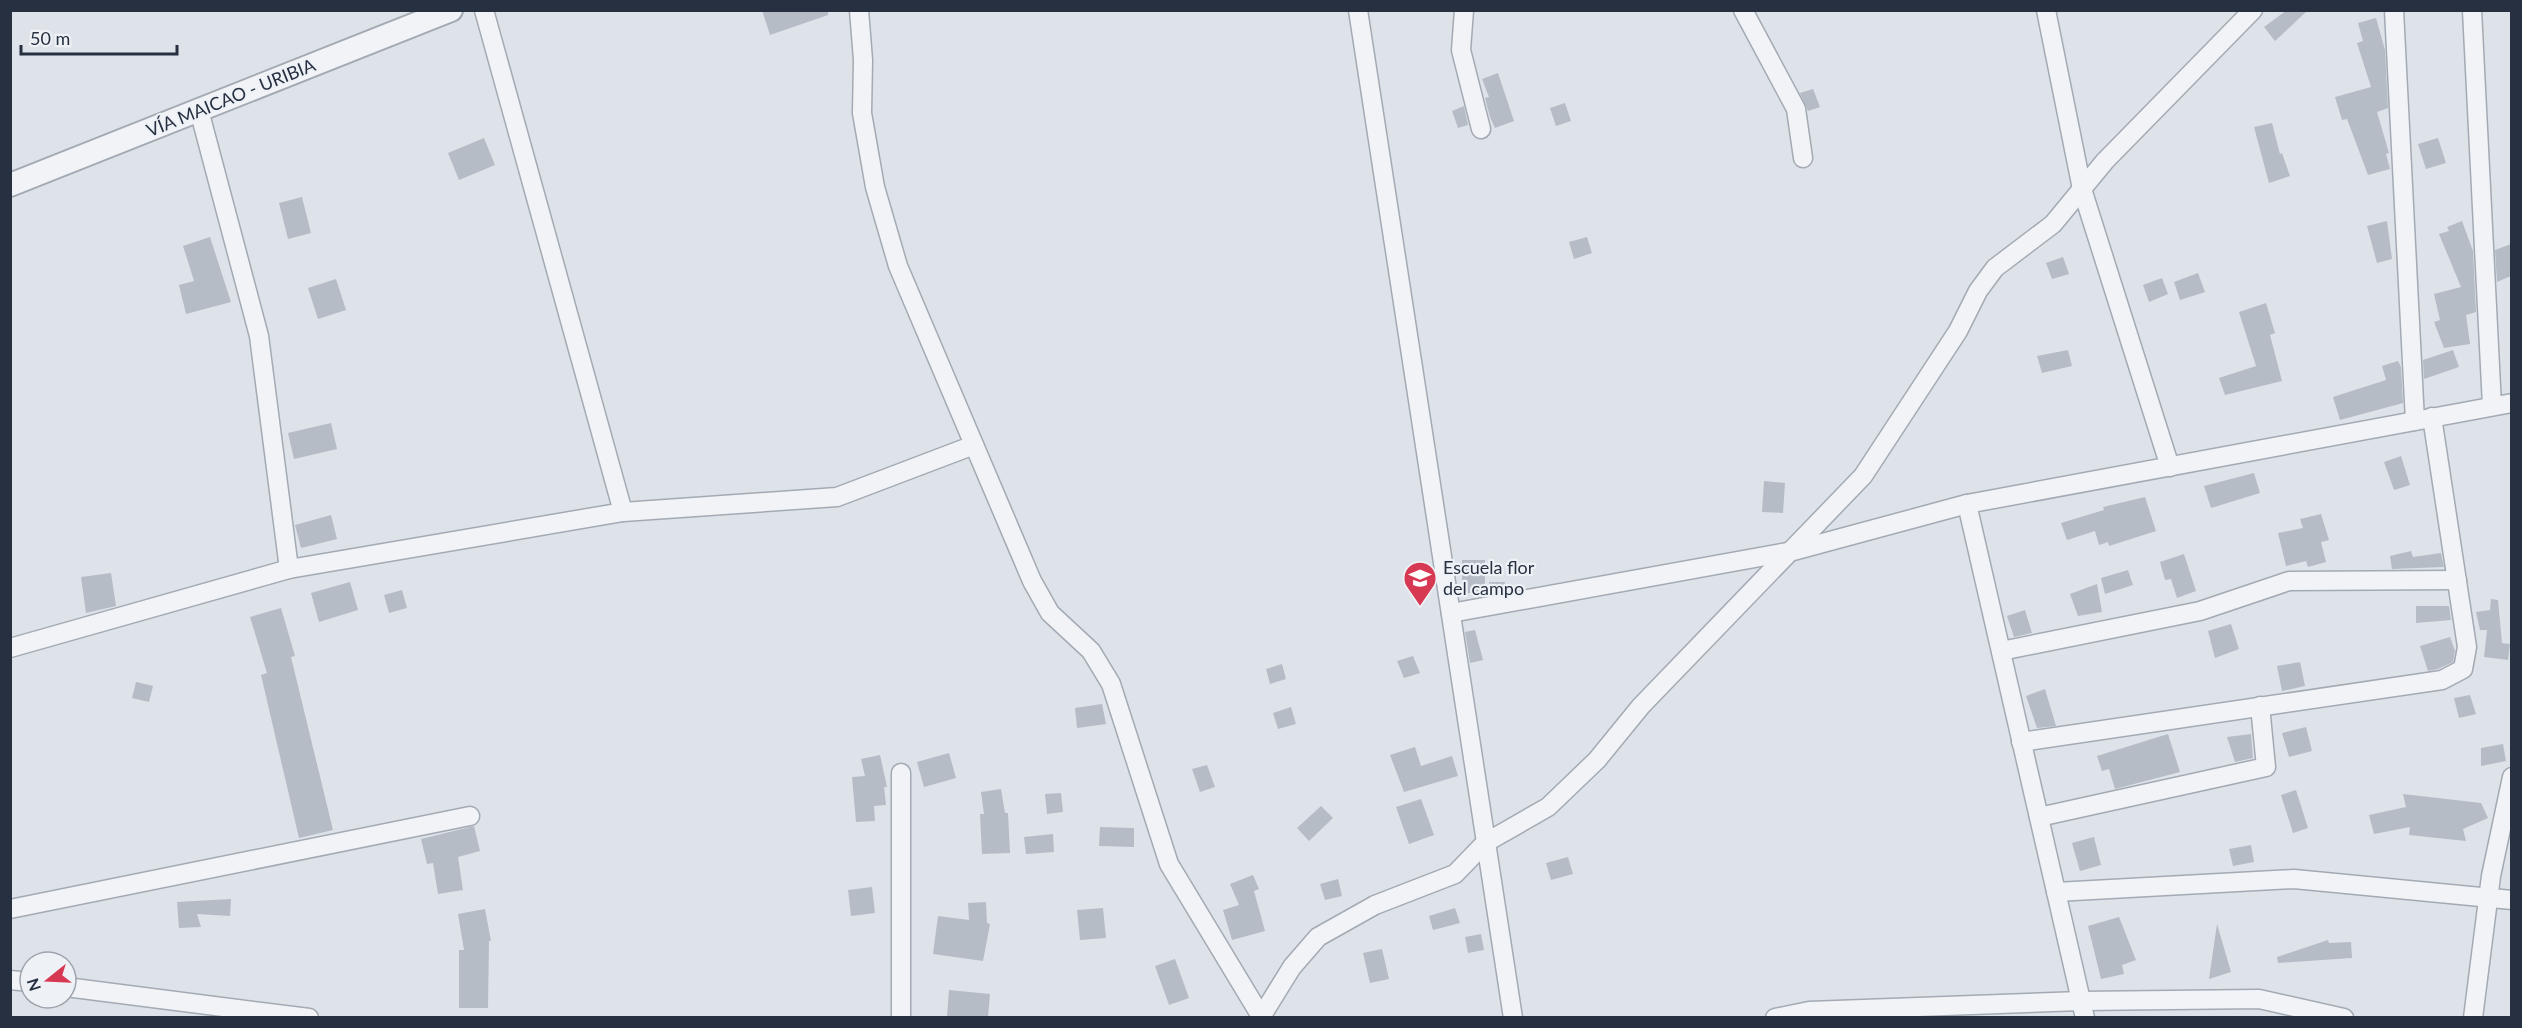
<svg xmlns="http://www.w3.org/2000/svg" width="2522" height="1028" viewBox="0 0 2522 1028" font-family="Lato,sans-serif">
  <rect width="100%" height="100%" fill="#dee3e9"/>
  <g fill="#b5bcc6">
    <path d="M762,10H828V15L770,35Z"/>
    <path d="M2287,10H2308L2275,41L2264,27Z"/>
    <path d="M2376,18L2385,50L2388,108L2377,112L2389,153L2386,154L2390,169L2368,175L2347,119L2342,120L2335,97L2371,87L2357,43L2363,41L2358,23Z"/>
    <path d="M1498,73L1514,121L1495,128L1490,117L1485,98L1489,97L1482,79Z"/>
    <path d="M1813,89L1820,107L1808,111L1800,93Z"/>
    <path d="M1565,103L1571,121L1556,126L1550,108Z"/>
    <path d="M1464,106L1468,125L1458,128L1452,111Z"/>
    <path d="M2272,123L2280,154L2282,153L2290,176L2269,183L2254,127Z"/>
    <path d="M484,138L495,165L459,180L448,153Z"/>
    <path d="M2438,138L2446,163L2426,169L2418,144Z"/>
    <path d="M302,197L311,233L288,239L279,203Z"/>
    <path d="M2387,221L2392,259L2377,263L2367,226Z"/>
    <path d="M2462,221L2473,251L2476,312L2466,315L2470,344L2444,348L2434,322L2440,320L2434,294L2461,287L2439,234L2449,231L2447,227Z"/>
    <path d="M210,237L231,302L186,314L179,285L194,281L183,246Z"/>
    <path d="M1587,237L1592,253L1574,259L1569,242Z"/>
    <path d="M2511,244V276L2497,282L2495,250Z"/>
    <path d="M2063,257L2069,274L2052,279L2046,263Z"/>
    <path d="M2198,273L2205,292L2180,300L2174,282Z"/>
    <path d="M2162,278L2168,294L2149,302L2143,285Z"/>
    <path d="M336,279L346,310L318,319L308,288Z"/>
    <path d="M2266,303L2275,333L2270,335L2282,381L2225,395L2219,378L2256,366L2239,312Z"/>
    <path d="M2068,350L2072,366L2042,373L2037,356Z"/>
    <path d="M2453,350L2459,367L2424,379L2423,360Z"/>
    <path d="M2398,361L2401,367L2403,403L2340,420L2333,397L2386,380L2382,366Z"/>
    <path d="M331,423L337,449L294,459L288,433Z"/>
    <path d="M2401,456L2410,485L2394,490L2384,462Z"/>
    <path d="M2254,473L2260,493L2211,508L2204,486Z"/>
    <path d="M1764,481L1785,483L1783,513L1762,512Z"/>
    <path d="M2145,497L2156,531L2109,546L2108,542L2099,545L2095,531L2067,540L2061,523L2104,510L2103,507Z"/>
    <path d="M2321,514L2329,540L2321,542L2326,562L2308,567L2306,561L2286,566L2278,533L2303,528L2300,519Z"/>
    <path d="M331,515L337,539L301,548L295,525Z"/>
    <path d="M2411,551L2413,557L2441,553L2444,567L2392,569L2390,556Z"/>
    <path d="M2184,554L2196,591L2177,598L2171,579L2165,580L2160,562Z"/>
    <rect x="1462" y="560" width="23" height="33"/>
    <path d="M2128,570L2133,585L2105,594L2101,578Z"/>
    <path d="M111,573L116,606L86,613L81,577Z"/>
    <path d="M350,582L358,610L319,622L311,593Z"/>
    <path d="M1489,582H1505V592L1489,595Z"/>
    <path d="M2097,584L2102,612L2078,616L2070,594Z"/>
    <path d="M402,590L407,608L389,613L384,595Z"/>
    <path d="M2491,599L2498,600L2502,643L2510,644L2508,660L2484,657L2487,630H2480L2476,612L2490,610Z"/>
    <path d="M2416,606H2449L2451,620L2416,623Z"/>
    <path d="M281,608L295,656L291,657L333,830L299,838L261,675L267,673L250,617Z"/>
    <path d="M2025,610L2032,633L2014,637L2007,616Z"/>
    <path d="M2231,624L2239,649L2215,658L2208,631Z"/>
    <path d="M1475,630L1483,660L1470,663L1465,632Z"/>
    <path d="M2450,637L2455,651L2453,662L2438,669L2428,671L2420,646Z"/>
    <path d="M1413,656L1420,673L1404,678L1397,661Z"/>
    <path d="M2300,662L2305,686L2282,691L2277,666Z"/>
    <path d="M1282,664L1286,679L1270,684L1266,669Z"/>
    <path d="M136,682L153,686L149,702L132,698Z"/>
    <path d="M2045,689L2056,726L2037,728L2026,696Z"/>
    <path d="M2470,695L2476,714L2459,718L2454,698Z"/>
    <path d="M1102,704L1106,724L1077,728L1075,708Z"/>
    <path d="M1291,707L1296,724L1278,729L1273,713Z"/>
    <path d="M2306,727L2312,751L2289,757L2282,733Z"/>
    <path d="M2168,734L2180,772L2115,789L2109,769L2102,771L2097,756Z"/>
    <path d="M2251,734L2253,758L2235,762L2227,737Z"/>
    <path d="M2503,744L2506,761L2481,766V748Z"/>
    <path d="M1415,747L1421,766L1452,756L1458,776L1404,792L1390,755Z"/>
    <path d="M949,753L956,778L924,787L917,762Z"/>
    <path d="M880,755L887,787H884L886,805L874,806L875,821L856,822L852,777L865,776L861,759Z"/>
    <path d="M1207,765L1215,787L1200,792L1192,769Z"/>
    <path d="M1001,789L1005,813H1008L1010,853L982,854L980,814H984L981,792Z"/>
    <path d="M2296,790L2308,828L2293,833L2281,795Z"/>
    <path d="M1061,793L1063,812L1047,814L1045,794Z"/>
    <path d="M2403,794L2481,803L2488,818L2463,829L2466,841L2409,835L2410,827L2374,834L2369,815L2406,807Z"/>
    <path d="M1421,799L1434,835L1409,844L1396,807Z"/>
    <path d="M1321,806L1333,818L1309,841L1297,828Z"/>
    <path d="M474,826L480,851L458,857L463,890L438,894L433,863L427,864L421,839Z"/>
    <path d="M1100,827L1134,828V847L1099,846Z"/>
    <path d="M1053,834L1054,852L1026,854L1024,837Z"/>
    <path d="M2094,837L2101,865L2080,871L2072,843Z"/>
    <path d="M2251,845L2254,862L2233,866L2229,849Z"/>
    <path d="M1568,857L1573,874L1551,880L1546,863Z"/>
    <path d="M1253,875L1259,889L1254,891L1265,931L1232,940L1223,910L1239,905L1230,884Z"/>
    <path d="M1338,879L1342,896L1325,900L1320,884Z"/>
    <path d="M872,887L875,913L851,916L848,890Z"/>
    <path d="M231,899L230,916L197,914L201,927L179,928L177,902Z"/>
    <path d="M986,902L987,923L990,924L983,961L933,954L938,916L969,920L968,903Z"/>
    <path d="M1103,908L1106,938L1080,940L1077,910Z"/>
    <path d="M1455,908L1460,923L1433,930L1429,916Z"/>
    <path d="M485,909L491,941H489L488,1008H459V950H464L458,914Z"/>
    <path d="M2119,917L2136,960L2122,965L2124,974L2101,979L2088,926Z"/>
    <path d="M2217,924L2231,972L2209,979Z"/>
    <path d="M1481,934L1484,950L1468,953L1465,937Z"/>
    <path d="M2328,940L2329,943L2351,942L2352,958L2278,963L2277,957Z"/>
    <path d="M1382,949L1389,979L1370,983L1363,953Z"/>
    <path d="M1175,959L1189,998L1169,1005L1155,966Z"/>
    <path d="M949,990L990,994L988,1017L947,1016Z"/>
  </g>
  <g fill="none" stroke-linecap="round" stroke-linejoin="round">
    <g stroke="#a3aab3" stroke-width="21">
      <g id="minor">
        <path d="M484,10L623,512"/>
        <path d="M859,10L863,60L862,113L875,187L898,266L1032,581L1050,613L1091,651L1111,684L1169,864L1262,1018"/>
        <path d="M1358,10L1513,1018"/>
        <path d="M1464,10L1461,50L1481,129"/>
        <path d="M1743,10L1796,109L1803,158"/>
        <path d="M2046,10L2082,189L2170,467"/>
        <path d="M2394,10L2415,421"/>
        <path d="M2472,10L2492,406"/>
        <path d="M199,110L259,336L289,569"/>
        <path d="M1967,504L2085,1018"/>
        <path d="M1451,613L1793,551L1967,504L2512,403"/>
        <path d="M10,648L289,569L623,512L837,497L974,445"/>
        <path d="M2001,651L2200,611L2289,581L2457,580"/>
        <path d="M2021,742L2442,680L2463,669L2467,647L2432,417"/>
        <path d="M2039,817L2266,767L2260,706"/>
        <path d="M2056,892L2294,879L2512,900"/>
        <path d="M10,909L470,816"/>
        <path d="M10,980L30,982"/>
        <path d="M66,987L309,1018"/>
        <path d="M1261,1017L1292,967L1318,937L1375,905L1455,874L1485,843L1548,807L1597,760L1641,706L1863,476L1958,331L1978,291L1995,268L2053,224L2105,161L2253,10"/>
        <path d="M901,1018V773"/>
        <path d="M1775,1018L1809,1011L2081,1001L2259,999L2344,1018"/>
        <path d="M2473,1018L2491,876L2512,777"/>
      </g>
    </g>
    <g stroke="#a3aab3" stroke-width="26">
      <path id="tertiary" d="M10,185L451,10"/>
    </g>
    <use href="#minor" stroke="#f1f3f7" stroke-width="18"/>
    <use href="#tertiary" stroke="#f1f3f7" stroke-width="22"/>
  </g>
  <defs>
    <g id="school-pin" transform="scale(1.725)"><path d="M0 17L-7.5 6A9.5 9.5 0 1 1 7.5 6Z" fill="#d83952" stroke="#eef1f6"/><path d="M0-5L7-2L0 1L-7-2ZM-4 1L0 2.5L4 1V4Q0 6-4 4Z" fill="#fff"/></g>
  </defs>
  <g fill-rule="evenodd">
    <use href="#school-pin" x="1420" y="578"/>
  </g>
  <g text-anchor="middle" stroke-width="4.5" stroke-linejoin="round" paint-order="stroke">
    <g font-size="18" fill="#263041" stroke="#eef1f6">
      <text transform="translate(231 98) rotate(-22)" y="6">VÍA MAICAO - URIBIA</text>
    </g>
    <g font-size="18" fill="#263041" stroke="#eef1f6" text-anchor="start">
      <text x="1443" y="574">Escuela flor<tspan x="1443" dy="21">del campo</tspan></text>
    </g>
  </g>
  <rect width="2522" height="1028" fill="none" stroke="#263041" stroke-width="24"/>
  <g transform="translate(48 980) rotate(252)"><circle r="28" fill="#eef1f6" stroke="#9ea4ae" stroke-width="1.5"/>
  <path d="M0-4.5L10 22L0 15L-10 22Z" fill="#d83952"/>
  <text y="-9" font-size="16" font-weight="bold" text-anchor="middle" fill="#263041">N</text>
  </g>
  <path d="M21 45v9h156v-9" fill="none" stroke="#263041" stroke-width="3"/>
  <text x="30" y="45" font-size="18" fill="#263041" stroke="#eef1f6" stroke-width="4.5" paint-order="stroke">50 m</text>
</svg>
